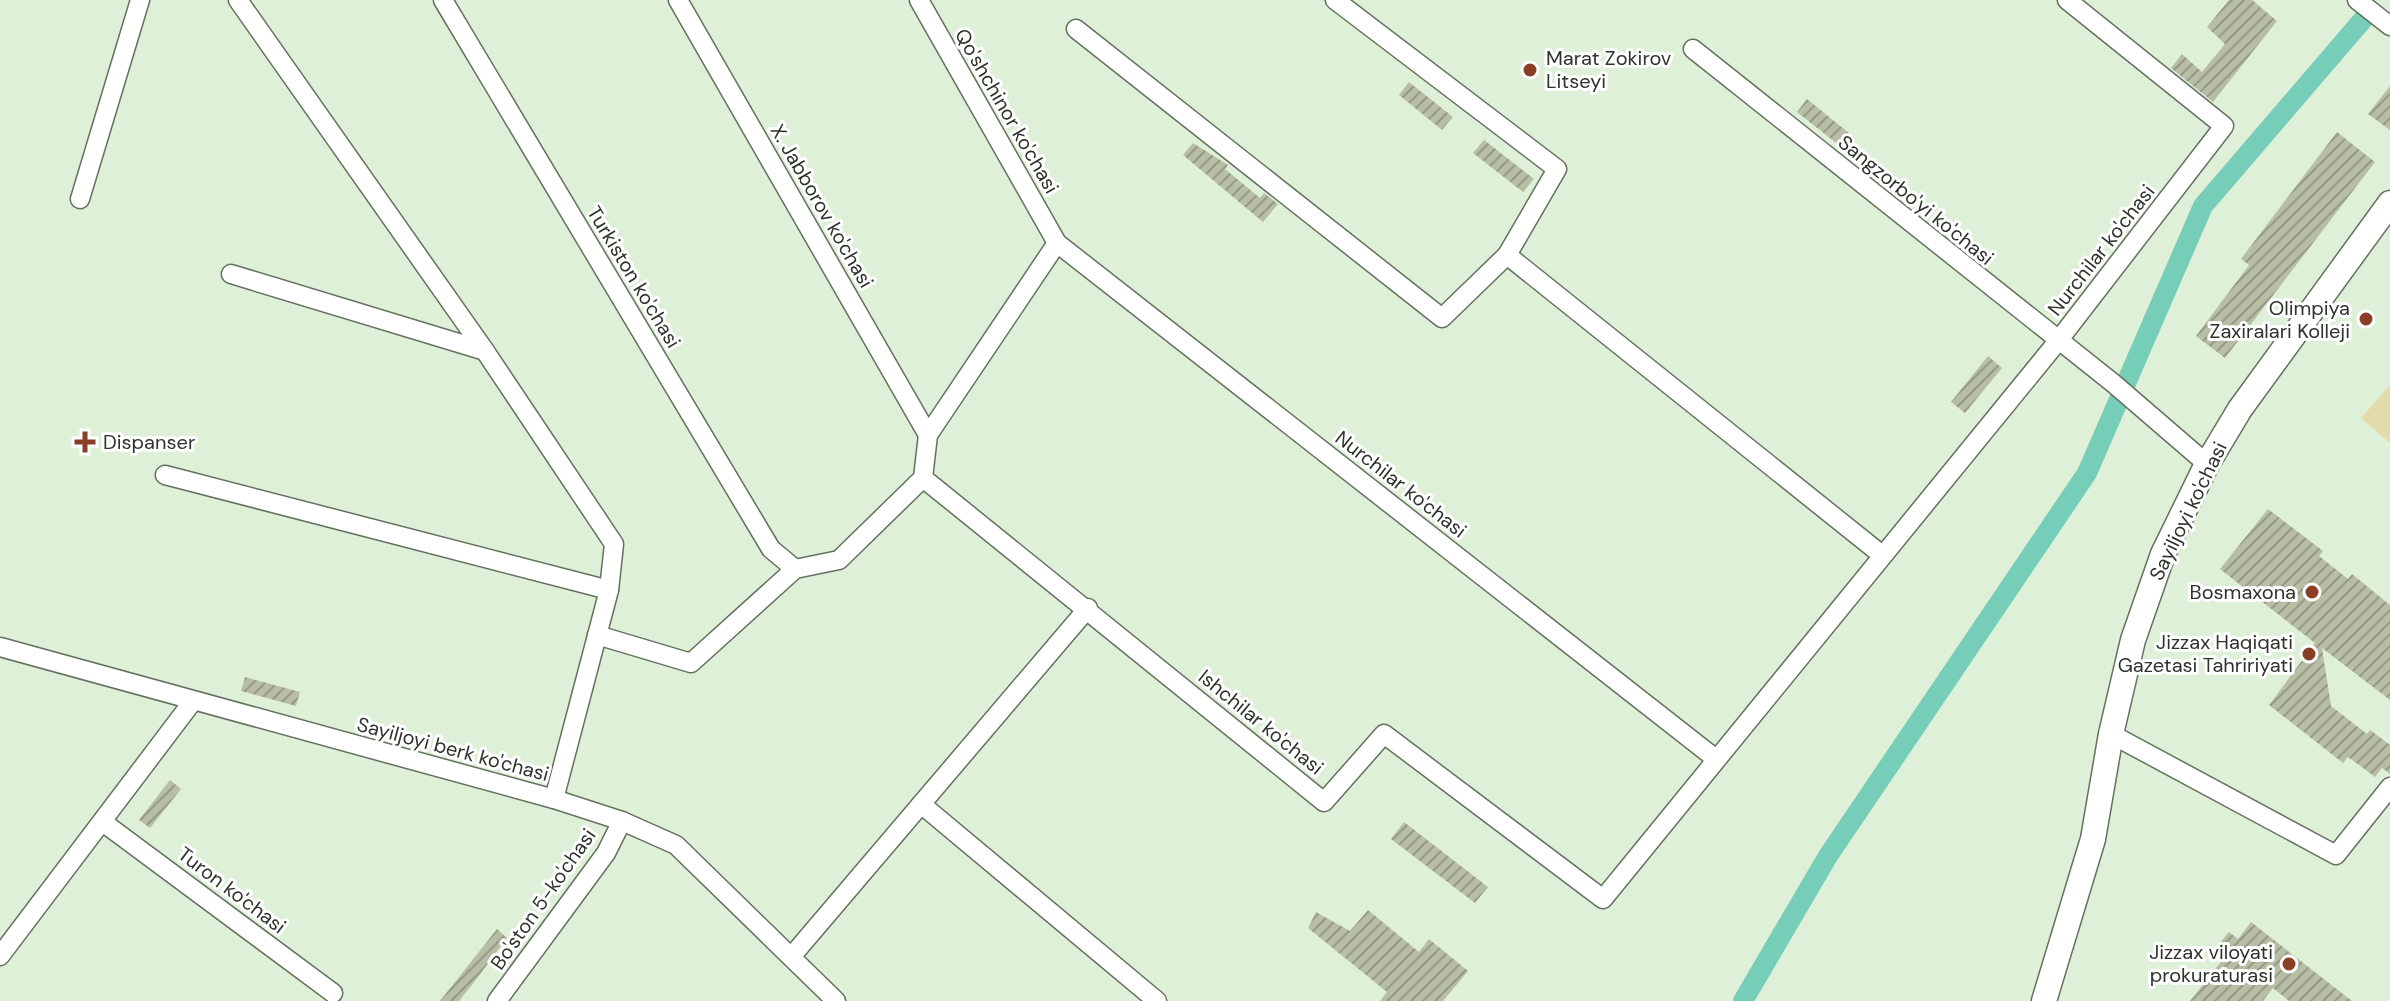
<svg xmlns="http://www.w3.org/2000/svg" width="2390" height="1001" viewBox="0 0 2390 1001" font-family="'DM Sans',sans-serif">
  <defs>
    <pattern id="building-hatch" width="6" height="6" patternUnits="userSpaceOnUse" patternTransform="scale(2)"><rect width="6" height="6" fill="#b8bea5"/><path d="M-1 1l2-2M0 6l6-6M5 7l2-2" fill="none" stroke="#969b87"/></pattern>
  </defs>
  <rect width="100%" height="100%" fill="#dff0d9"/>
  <path fill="#e4dbad" d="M2390,385V443L2361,418Z"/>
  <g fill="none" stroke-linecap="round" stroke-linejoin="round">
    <path stroke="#76cdb8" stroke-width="20" d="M1743,1001L1828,856L2087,473L2203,206L2366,16"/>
  </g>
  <g fill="url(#building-hatch)">
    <path d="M2229,0H2252L2277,21L2213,102L2171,68L2182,54L2202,72L2225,44L2207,27Z"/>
    <path d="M1409,82L1453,117L1442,130L1399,95Z"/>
    <path d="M2390,86V130L2368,114Z"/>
    <path d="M1807,99L1855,138L1845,150L1797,112Z"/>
    <path d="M2337,132L2375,162L2225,358L2196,336L2249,265L2241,259Z"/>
    <path d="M1484,140L1534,179L1523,192L1473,153Z"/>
    <path d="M1193,143L1228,165L1225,169L1260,198L1264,193L1278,204L1263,222L1183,155Z"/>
    <path d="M1988,356L2002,368L1965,413L1951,402Z"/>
    <path d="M2268,509L2323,551L2319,556L2348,579L2352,574L2390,605V700L2322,648L2331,706L2367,734L2370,730L2390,745V774L2382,768L2375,777L2348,757L2343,763L2269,705L2315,643L2220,569Z"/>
    <path d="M245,677L300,692L296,706L241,691Z"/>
    <path d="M170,780L181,789L150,828L139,820Z"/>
    <path d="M1404,822L1488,887L1475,903L1391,839Z"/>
    <path d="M1368,910L1419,952L1429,939L1468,971L1443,1001H1380L1387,992L1308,928L1316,912L1350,931Z"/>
    <path d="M2251,922L2352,1001H2289L2273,988L2263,1001H2190L2227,954L2217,946L2229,932L2238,939Z"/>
    <path d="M497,929L507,938L478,977L459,1001H440Z"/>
  </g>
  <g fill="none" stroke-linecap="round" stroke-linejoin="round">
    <g stroke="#63715e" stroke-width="21">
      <g id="minor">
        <path d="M238,0L485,351"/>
        <path d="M443,0L771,549L795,569"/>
        <path d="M678,0L928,435"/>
        <path d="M919,0L1057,243L1716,759"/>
        <path d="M1335,0L1557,169L1507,255L1882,555"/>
        <path d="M2357,0L2390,26"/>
        <path d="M1076,29L1442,318L1507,255"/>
        <path d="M1693,49L2113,383L2207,464"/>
        <path d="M80,199L140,0"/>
        <path d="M231,274L485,351L614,544L609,590L554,799"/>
        <path d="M165,475L609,590"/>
        <path d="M923,478L1324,802L1384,734L1603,899L2058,341L2224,126L2067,0"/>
        <path d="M597,635L691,663L795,569L839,560L923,478L928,435L1057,243"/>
        <path d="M0,647L554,799L622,821L676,845L836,1001"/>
        <path d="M2111,734L2336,855L2390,787"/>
        <path d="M921,804L1157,1001"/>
        <path d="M104,823L333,993"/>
        <path d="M0,956L193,701"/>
        <path d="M791,957L1088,608"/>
        <path d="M497,1001L606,853L622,821"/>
      </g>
    </g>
    <g stroke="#63715e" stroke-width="27">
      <path id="major" d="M2044,1001L2093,839L2111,734L2133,640L2163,554L2207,464L2240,409L2390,203"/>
    </g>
    <use href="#minor" stroke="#fff" stroke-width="18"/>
    <use href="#major" stroke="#fff" stroke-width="24"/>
  </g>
  <g fill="#883f23" stroke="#fff" stroke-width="3">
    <circle cx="1530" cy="70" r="8"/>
    <circle cx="2366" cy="319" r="8"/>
    <path d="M81 430h8v8h8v8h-8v8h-8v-8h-8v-8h8z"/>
    <circle cx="2312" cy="592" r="8"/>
    <circle cx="2309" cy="654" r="8"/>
    <circle cx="2289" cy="964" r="8"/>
  </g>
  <g text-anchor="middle" stroke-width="6" stroke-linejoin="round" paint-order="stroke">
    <g font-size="20" fill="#2d332a" stroke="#fff" text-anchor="end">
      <text x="1546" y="65" text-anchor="start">Marat Zokirov<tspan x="1546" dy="23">Litseyi</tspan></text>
      <text x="2350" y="315">Olimpiya<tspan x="2350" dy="23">Zaxiralari Kolleji</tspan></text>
      <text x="103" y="449" text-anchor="start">Dispanser</text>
      <text x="2296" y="599">Bosmaxona</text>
      <text x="2293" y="649">Jizzax Haqiqati<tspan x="2293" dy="23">Gazetasi Tahririyati</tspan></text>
      <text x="2273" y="959">Jizzax viloyati<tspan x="2273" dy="23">prokuraturasi</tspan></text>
    </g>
    <g font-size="20" fill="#2d332a" stroke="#fff">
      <text transform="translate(1007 111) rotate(60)" y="7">Qo'shchinor ko'chasi</text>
      <text transform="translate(1916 200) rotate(39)" y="7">Sangzorbo'yi ko'chasi</text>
      <text transform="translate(822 206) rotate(60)" y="7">X. Jabborov ko'chasi</text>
      <text transform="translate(2101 250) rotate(-52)" y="7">Nurchilar ko'chasi</text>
      <text transform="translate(634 277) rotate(59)" y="7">Turkiston ko'chasi</text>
      <text transform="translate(1401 484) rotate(38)" y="7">Nurchilar ko'chasi</text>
      <text transform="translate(2188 511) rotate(-64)" y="7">Sayiljoyi ko'chasi</text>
      <text transform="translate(1261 722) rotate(39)" y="7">Ishchilar ko'chasi</text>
      <text transform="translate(453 749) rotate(15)" y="7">Sayiljoyi berk ko'chasi</text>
      <text transform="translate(232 890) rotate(37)" y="7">Turon ko'chasi</text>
      <text transform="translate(543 899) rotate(-55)" y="7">Bo'ston 5-ko'chasi</text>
    </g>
  </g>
</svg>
